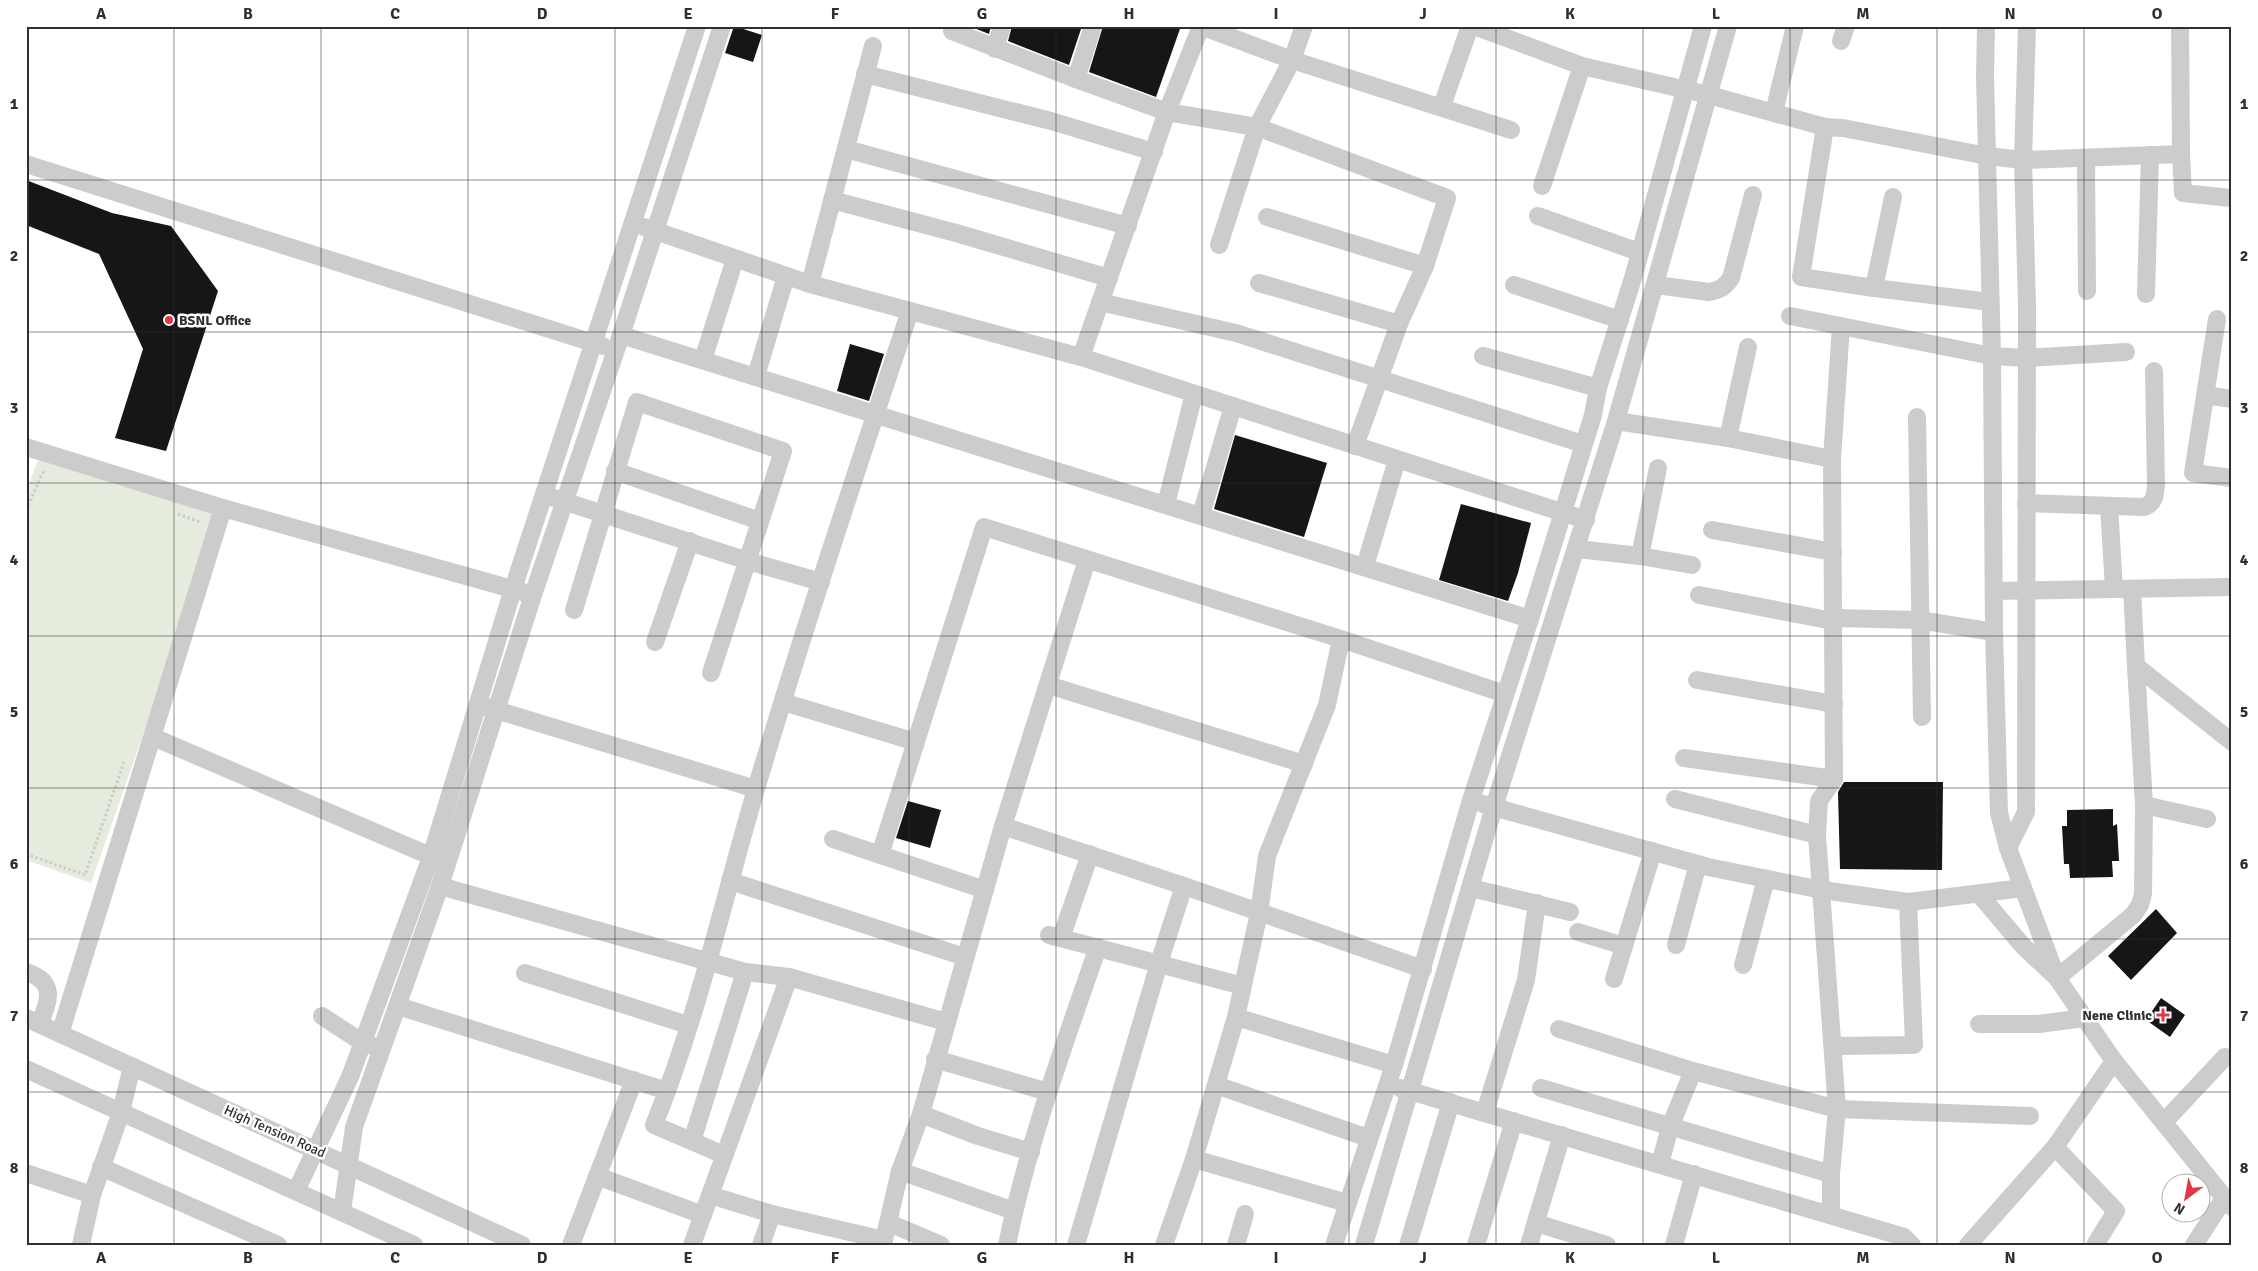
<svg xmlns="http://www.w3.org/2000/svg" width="2258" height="1271" viewBox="0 0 2258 1271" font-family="Signika,sans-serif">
  <rect width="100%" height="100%" fill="#fff"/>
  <path fill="#e5ecde" d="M38,460L220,516L91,883L26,860V492Z"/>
  <g fill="#161616">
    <path d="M734,26L762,35L753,62L725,53Z"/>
    <path d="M969,26H991L989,34Z"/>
    <path d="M1012,26H1082L1069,65L1008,41Z"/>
    <path d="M1103,26H1181L1156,97L1089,72Z"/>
    <path d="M26,180L112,213L171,226L218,291L166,451L115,438L143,349L99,254L26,225Z"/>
    <path d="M850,344L884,354L869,401L837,391Z"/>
    <path d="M1235,435L1327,463L1304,537L1214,509Z"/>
    <path d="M1461,504L1531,523L1518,573L1508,601L1439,580Z"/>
    <path d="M1844,782H1943L1942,870L1840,869L1838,792Z"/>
    <path d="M908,801L941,810L930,848L896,838Z"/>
    <path d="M2113,809V826L2117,824L2119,861H2112L2113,877L2070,878L2069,864H2064L2062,826H2067V810Z"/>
    <path d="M2156,909L2177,933L2131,980L2108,956Z"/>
    <path d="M2161,998L2185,1015L2170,1037L2146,1020Z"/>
  </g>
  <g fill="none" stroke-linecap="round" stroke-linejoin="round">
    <g stroke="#ccc" stroke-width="3" stroke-dasharray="2.5 2.5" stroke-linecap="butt">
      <path d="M26,510L44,470"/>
      <path d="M178,514L200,522"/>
      <path d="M26,854L85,875L124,762"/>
    </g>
    <g stroke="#ccc" stroke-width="18">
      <path d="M1201,26L1292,60L1511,130"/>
      <path d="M1474,26L1582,66L1709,95L1825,127L1843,128L1987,156L2023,160L2181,154L2180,26"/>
      <path d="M1986,26L1985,76L1992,356L1994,632L1999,813L2008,848L2057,978L2114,1061L2232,1207"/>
      <path d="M952,31L1076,79L1167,112L1257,127L1447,198L1425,266L1399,324L1355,446"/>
      <path d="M1841,41L1846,26"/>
      <path d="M995,49L1002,26"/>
      <path d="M865,74L1051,121L1154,152"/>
      <path d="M1076,79L1093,26"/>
      <path d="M1442,106L1470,26"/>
      <path d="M1774,112L1795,26"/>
      <path d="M1825,127L1801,277L1874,288L1990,302"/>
      <path d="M846,149L1128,226"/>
      <path d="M2181,154L2183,193L2231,198"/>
      <path d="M2086,158L2087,291"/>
      <path d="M26,164L603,346"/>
      <path d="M1542,186L1582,66"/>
      <path d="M832,200L956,233L1109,278"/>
      <path d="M1538,216L1639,252"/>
      <path d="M1267,217L1425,266"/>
      <path d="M644,227L810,284L1081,357L1586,520"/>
      <path d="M1219,245L1257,127L1292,60L1304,26"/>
      <path d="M1259,283L1399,324"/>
      <path d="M810,284L873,46"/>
      <path d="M1514,285L1620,320"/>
      <path d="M1656,285L1709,292C1720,290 1725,287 1731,278L1753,195"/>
      <path d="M1874,288L1893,197"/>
      <path d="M2146,294L2150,155"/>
      <path d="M1100,302L1236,333L1583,444"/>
      <path d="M1790,316L1992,356L2026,358L2126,352"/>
      <path d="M2217,319L2193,473L2232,478"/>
      <path d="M621,335L1530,619"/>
      <path d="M1483,356L1598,388"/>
      <path d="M1081,357L1167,112L1201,26"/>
      <path d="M703,360L735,259"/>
      <path d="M756,376L786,276"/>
      <path d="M2205,395L2232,399"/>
      <path d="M1917,417L1922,717"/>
      <path d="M1616,421L1728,438L1832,459L1834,779L1819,801L1817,835L1837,1109L1831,1174V1215"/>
      <path d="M1728,438L1748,347"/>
      <path d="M26,447L223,508L523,592"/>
      <path d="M1832,459L1841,326"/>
      <path d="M615,471L760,521"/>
      <path d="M554,498L748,561L821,582"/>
      <path d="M2026,503L2144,507C2155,503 2155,495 2156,485L2154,371"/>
      <path d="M1166,504L1194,394"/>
      <path d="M2109,506L2114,589"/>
      <path d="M1201,515L1233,406"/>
      <path d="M1712,530L1833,552"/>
      <path d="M1577,549L1640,556L1692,565"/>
      <path d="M1640,556L1658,468"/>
      <path d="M1365,566L1397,460"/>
      <path d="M2132,589L2136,666"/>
      <path d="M1995,591L2232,587"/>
      <path d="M1699,595L1833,621"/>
      <path d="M574,610L637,402L783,451L711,673"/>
      <path d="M1834,618L1919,620L1994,632"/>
      <path d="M655,642L690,541"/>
      <path d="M1697,680L1834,704"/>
      <path d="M1048,685L1304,764"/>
      <path d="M783,702L916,742"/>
      <path d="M486,707L756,789"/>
      <path d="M153,737L442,861"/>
      <path d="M1684,758L1834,779"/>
      <path d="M1675,799L1817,835"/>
      <path d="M1483,804L1708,867L1822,890L1908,902L2023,888"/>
      <path d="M2144,805L2207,819"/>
      <path d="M1003,826L1184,886L1423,969"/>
      <path d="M833,839L985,890"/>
      <path d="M2008,848L2026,812L2027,305L2023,160L2027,26"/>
      <path d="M880,855L984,527L1341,639L1505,694"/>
      <path d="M730,881L965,957"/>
      <path d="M440,886L745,972L789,977L692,1245"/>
      <path d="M1471,888L1570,912"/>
      <path d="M1979,894L2023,946L2057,978L2133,915L2140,905L2143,894L2144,805L2136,666L2232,742"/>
      <path d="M1578,932L1624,946"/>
      <path d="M1049,935L1243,986"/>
      <path d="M1061,938L1090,854"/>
      <path d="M1676,945L1698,864"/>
      <path d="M1743,965L1766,879"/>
      <path d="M26,972C56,981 50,1001 39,1024"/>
      <path d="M525,973L688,1025"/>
      <path d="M789,977L946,1022"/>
      <path d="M1614,979L1653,851"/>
      <path d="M398,1006L667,1091"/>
      <path d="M322,1016L357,1039L373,1046"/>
      <path d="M1236,1017L1394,1065"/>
      <path d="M26,1018L522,1245"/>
      <path d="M1979,1024H2039L2084,1018"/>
      <path d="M1559,1029L1693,1071L1837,1109L2030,1116"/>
      <path d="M60,1034L223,508"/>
      <path d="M1833,1046L1914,1045L1908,902"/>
      <path d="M935,1059L1048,1092"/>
      <path d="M26,1069L414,1245"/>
      <path d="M1216,1085L1368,1138"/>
      <path d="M1400,1088L1904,1237L1912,1245"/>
      <path d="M1541,1088L1831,1174"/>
      <path d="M1485,1112L1526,980L1537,903"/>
      <path d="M921,1114L978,1136L1031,1152"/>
      <path d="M2164,1122L2225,1057"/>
      <path d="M692,1141L745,972"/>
      <path d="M2055,1147L2116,1211L2095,1245"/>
      <path d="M724,1155L654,1125C698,1016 723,901 756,789C804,628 857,469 910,311"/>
      <path d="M1194,1159L1347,1203"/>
      <path d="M1660,1164L1670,1127L1693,1071"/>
      <path d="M101,1167L278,1245"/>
      <path d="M900,1171L1014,1211"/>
      <path d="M26,1173L92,1195"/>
      <path d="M597,1176L703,1215"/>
      <path d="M296,1191L350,1077L431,857L513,589L697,26"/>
      <path d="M710,1195L772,1214L884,1240L900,1171L921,1114L1003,826L1087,560"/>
      <path d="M342,1212L354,1127L440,886L533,595L621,335L722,26"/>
      <path d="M889,1223L941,1245"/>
      <path d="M1536,1223L1607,1245"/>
      <path d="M81,1245L92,1195L121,1112L132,1066"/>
      <path d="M571,1245L634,1080"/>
      <path d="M761,1245L772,1214"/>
      <path d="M1007,1245C1028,1143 1064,1045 1098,947"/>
      <path d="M1076,1245L1159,963L1184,886"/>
      <path d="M1164,1245L1194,1159L1236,1017L1259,913L1267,856L1327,705L1341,639"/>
      <path d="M1236,1245L1245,1214"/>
      <path d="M1334,1245L1394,1065L1471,800L1530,619L1593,415L1598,388L1633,278L1703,26"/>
      <path d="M1364,1245L1494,807L1616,421L1728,26"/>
      <path d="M1408,1245L1451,1102"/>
      <path d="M1476,1245L1514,1121"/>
      <path d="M1529,1245L1562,1135"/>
      <path d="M1674,1245L1694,1174"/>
      <path d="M1968,1245L2055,1147L2114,1061"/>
      <path d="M2194,1245L2225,1197"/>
    </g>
  </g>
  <path fill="none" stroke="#2f2f2f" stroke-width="1" stroke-opacity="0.55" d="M174,26V1245M321,26V1245M468,26V1245M615,26V1245M762,26V1245M909,26V1245M1056,26V1245M1202,26V1245M1349,26V1245M1496,26V1245M1643,26V1245M1790,26V1245M1937,26V1245M2084,26V1245M26,180H2232M26,332H2232M26,483H2232M26,636H2232M26,788H2232M26,939H2232M26,1092H2232"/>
  <g fill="#df3945" stroke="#fff" stroke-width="2">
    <circle cx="169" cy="320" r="5"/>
    <path d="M2160.5 1007.5h5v5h5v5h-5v5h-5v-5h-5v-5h5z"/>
  </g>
  <g text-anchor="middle" stroke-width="5" stroke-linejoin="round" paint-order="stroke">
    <g font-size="14" font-weight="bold" fill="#2f2f2f" stroke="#fff" text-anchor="start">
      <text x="179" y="325">BSNL Office</text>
      <text x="2152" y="1020" text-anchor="end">Nene Clinic</text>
    </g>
    <g font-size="14" fill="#2f2f2f" stroke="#fff">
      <text transform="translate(275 1131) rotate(24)" y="5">High Tension Road</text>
    </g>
  </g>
  <rect width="2258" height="1271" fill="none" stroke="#ffffff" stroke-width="55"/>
  <g transform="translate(2186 1198) rotate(212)"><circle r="24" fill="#ffffff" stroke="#acacac"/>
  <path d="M0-4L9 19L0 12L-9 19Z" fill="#df3945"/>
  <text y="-8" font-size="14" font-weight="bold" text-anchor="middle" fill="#2f2f2f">N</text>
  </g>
  <rect x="28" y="28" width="2202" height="1216" fill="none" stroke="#2f2f2f" stroke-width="2"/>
  <g font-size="16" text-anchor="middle" font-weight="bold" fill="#2f2f2f">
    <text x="101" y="19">A</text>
    <text x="248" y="19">B</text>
    <text x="395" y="19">C</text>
    <text x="542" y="19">D</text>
    <text x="688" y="19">E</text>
    <text x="835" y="19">F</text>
    <text x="982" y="19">G</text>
    <text x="1129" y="19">H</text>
    <text x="1276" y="19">I</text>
    <text x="1423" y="19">J</text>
    <text x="1570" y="19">K</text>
    <text x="1716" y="19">L</text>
    <text x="1863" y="19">M</text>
    <text x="2010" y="19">N</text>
    <text x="2157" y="19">O</text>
    <text x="14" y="109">1</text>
    <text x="2244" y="109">1</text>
    <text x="14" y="261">2</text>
    <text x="2244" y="261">2</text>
    <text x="14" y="413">3</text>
    <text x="2244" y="413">3</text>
    <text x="14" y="565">4</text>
    <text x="2244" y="565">4</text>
    <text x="14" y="717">5</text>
    <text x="2244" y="717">5</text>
    <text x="14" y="869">6</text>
    <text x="2244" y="869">6</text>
    <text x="14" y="1021">7</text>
    <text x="2244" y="1021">7</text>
    <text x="14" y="1173">8</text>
    <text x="2244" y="1173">8</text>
    <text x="101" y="1263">A</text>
    <text x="248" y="1263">B</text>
    <text x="395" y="1263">C</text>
    <text x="542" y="1263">D</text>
    <text x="688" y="1263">E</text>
    <text x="835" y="1263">F</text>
    <text x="982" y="1263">G</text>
    <text x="1129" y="1263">H</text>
    <text x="1276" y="1263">I</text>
    <text x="1423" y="1263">J</text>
    <text x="1570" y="1263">K</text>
    <text x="1716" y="1263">L</text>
    <text x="1863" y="1263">M</text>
    <text x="2010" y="1263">N</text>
    <text x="2157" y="1263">O</text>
  </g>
</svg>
